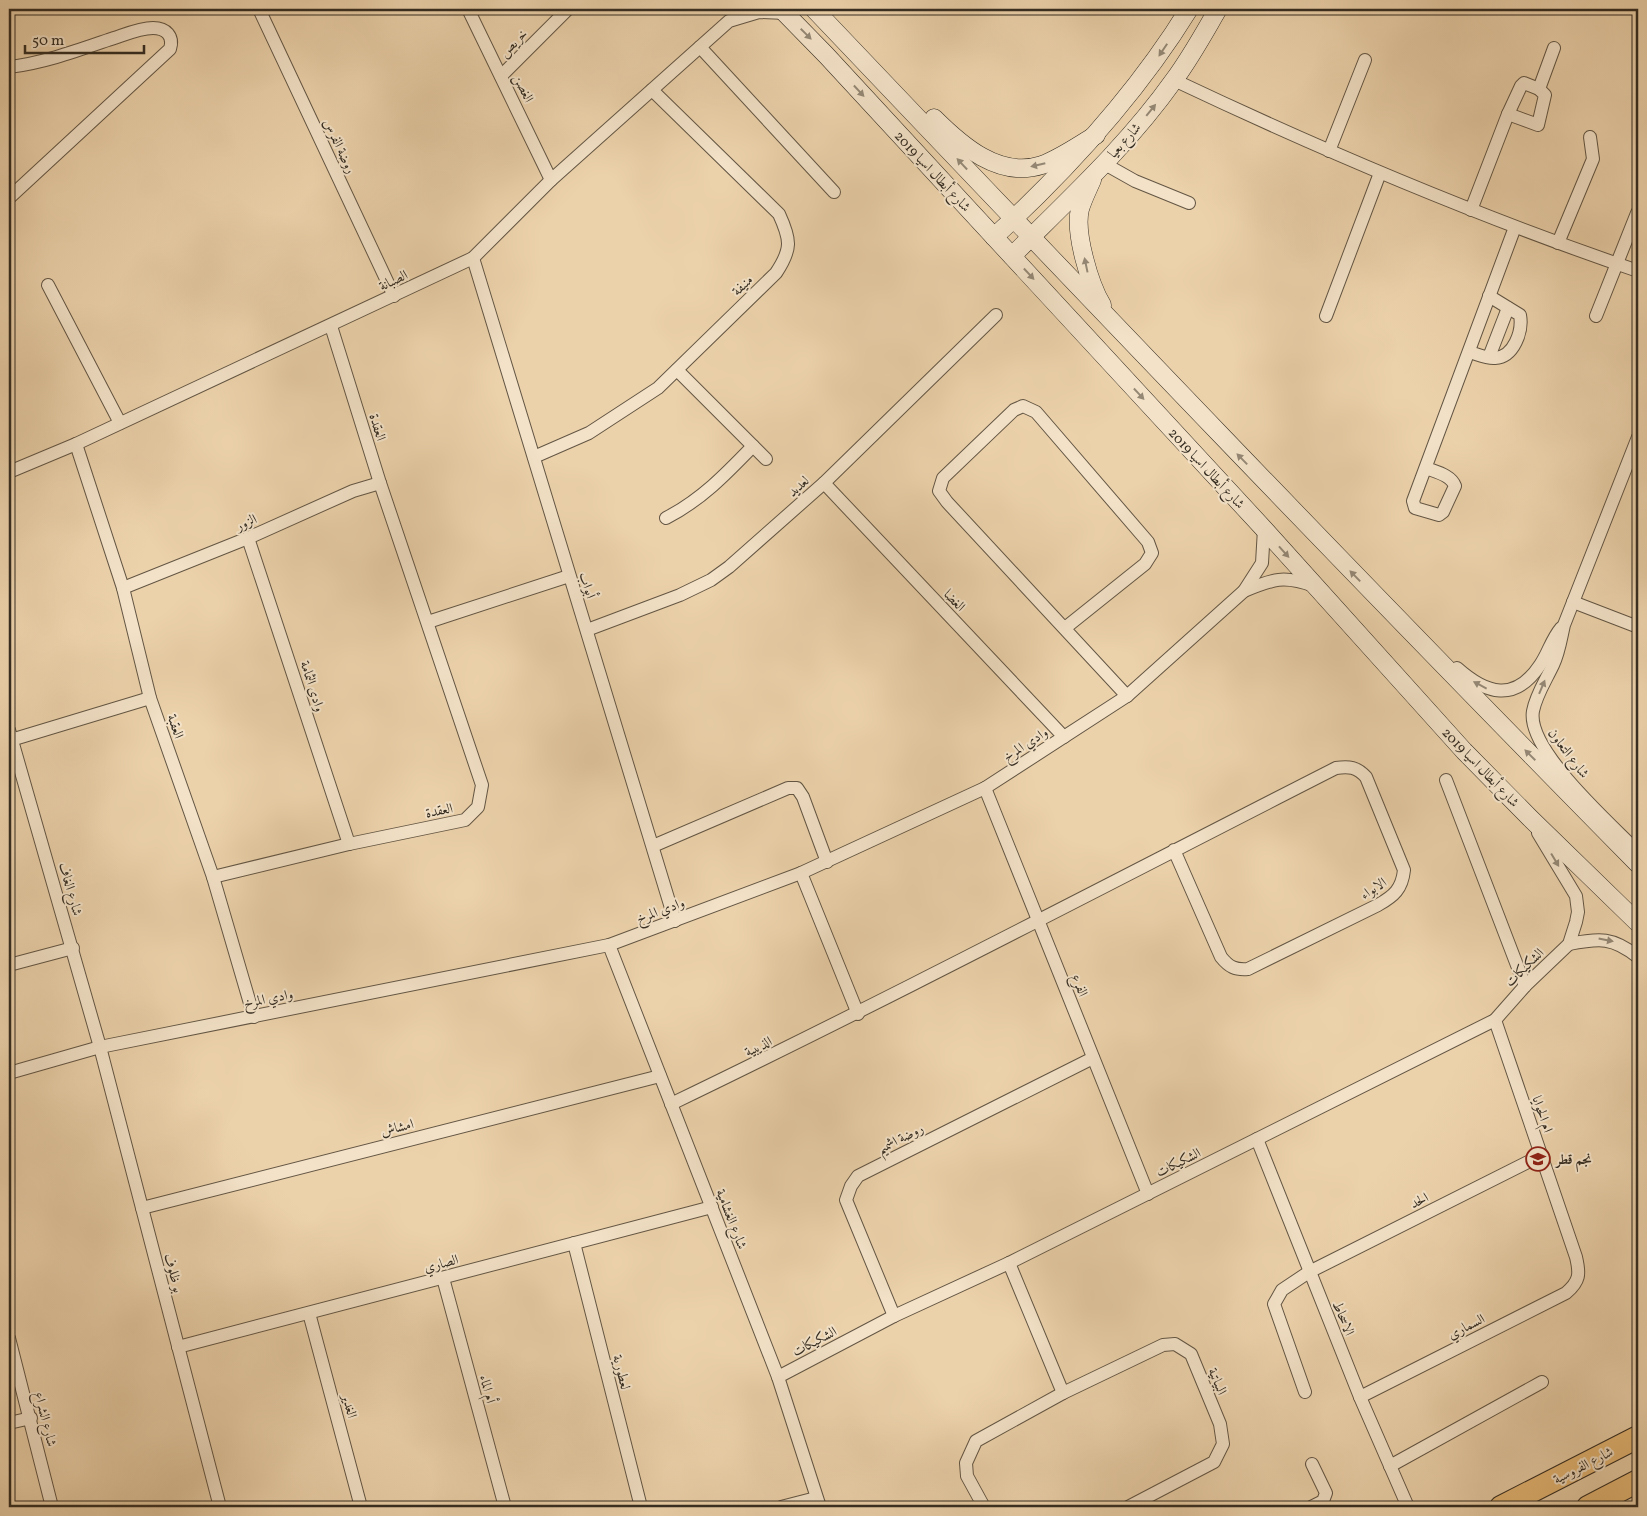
<svg xmlns="http://www.w3.org/2000/svg" width="1647" height="1516" viewBox="0 0 1647 1516" font-family="Vollkorn,Amiri,serif">
  <rect width="100%" height="100%" fill="#ecd2ab"/>
  <filter id="stains"><feTurbulence type="fractalNoise" baseFrequency=".004" numOctaves="4"/><feColorMatrix values="0 0 0 0 .2 0 0 0 0 .09 0 0 0 0 .02 0 0 0 .5 -.17"/></filter>
  <radialGradient id="worn" r=".72"><stop offset=".6" stop-color="#630" stop-opacity="0"/><stop offset="1" stop-color="#630" stop-opacity=".3"/></radialGradient>
  <g fill="none" stroke-linecap="round" stroke-linejoin="round">
    <g stroke="#635644" stroke-width="14">
      <g id="street">
        <path d="M259,9L394,296"/>
        <path d="M468,9L551,180"/>
        <path d="M700,47L834,192"/>
        <path d="M9,67C43,63 76,51 108,40C122,36 138,28 153,28C166,28 174,36 170,49L9,198"/>
        <path d="M501,76L568,9"/>
        <path d="M1174,80C1326,152 1480,217 1638,271"/>
        <path d="M1508,114L1538,125L1545,95L1539,89L1554,48"/>
        <path d="M1329,151L1365,60"/>
        <path d="M1103,163L1135,181L1189,203"/>
        <path d="M1471,210L1508,114L1521,86L1524,83L1539,89"/>
        <path d="M1558,243L1593,159L1590,137"/>
        <path d="M473,258L675,921"/>
        <path d="M48,285L120,423"/>
        <path d="M1326,316L1380,173"/>
        <path d="M1596,316L1637,213"/>
        <path d="M1469,352C1477,354 1487,359 1495,358C1514,357 1523,331 1520,315L1489,296"/>
        <path d="M1489,357L1508,308"/>
        <path d="M677,370L766,459"/>
        <path d="M1638,437L1564,625C1561,638 1559,653 1553,665C1546,680 1536,695 1533,711C1526,750 1611,824 1638,852"/>
        <path d="M76,444L123,588L150,698L213,877L254,1017"/>
        <path d="M534,457L589,433L658,388L776,273C792,249 791,240 779,214L652,90"/>
        <path d="M1426,468C1436,472 1451,475 1455,486L1443,512L1439,515L1415,508L1413,501L1515,227"/>
        <path d="M9,472L76,444L473,258L551,180L729,21L759,12L786,13"/>
        <path d="M824,483L1064,737"/>
        <path d="M666,518C701,500 726,474 753,446"/>
        <path d="M248,538L349,844"/>
        <path d="M123,588L248,538L353,491L380,483"/>
        <path d="M1244,591C1273,579 1284,575 1314,586"/>
        <path d="M1573,602L1638,627"/>
        <path d="M428,622L569,576"/>
        <path d="M1065,628L1145,564L1152,553L1148,542L1036,412L1023,406L1014,410L943,478L939,491L947,502L1127,696"/>
        <path d="M587,630L680,595L711,580L729,567L824,483L996,315"/>
        <path d="M1457,668C1486,694 1515,703 1540,665C1548,654 1551,640 1561,628"/>
        <path d="M9,730L100,1047L220,1507"/>
        <path d="M11,740L150,698"/>
        <path d="M1446,780L1525,986"/>
        <path d="M985,788L1148,1194"/>
        <path d="M653,846L788,788H797L803,797L827,862"/>
        <path d="M801,873L858,1014"/>
        <path d="M213,877L349,844L465,820L478,807L482,785L380,483L331,326"/>
        <path d="M1569,944C1600,938 1613,937 1638,957"/>
        <path d="M609,945L778,1377L820,1507"/>
        <path d="M9,965L73,948"/>
        <path d="M9,1073L100,1047L609,945L801,873L985,788L1127,696L1244,591L1262,563L1264,529"/>
        <path d="M671,1104C895,996 1114,881 1336,768C1349,766 1357,767 1366,777L1404,870C1402,889 1394,896 1378,905L1248,969C1235,970 1229,967 1221,957L1174,850"/>
        <path d="M1257,1139L1360,1397L1408,1507"/>
        <path d="M142,1208L660,1076"/>
        <path d="M574,1243L641,1507"/>
        <path d="M1009,1263L1063,1393"/>
        <path d="M443,1278L505,1507"/>
        <path d="M309,1313L361,1507"/>
        <path d="M894,1316L846,1200L851,1186L858,1176L1093,1058"/>
        <path d="M9,1338L52,1507"/>
        <path d="M178,1347L712,1207"/>
        <path d="M778,1377L894,1316L1009,1263L1495,1020L1525,986L1569,944L1576,922L1578,912L1576,896L1538,833"/>
        <path d="M1305,1392L1274,1304L1282,1290L1309,1272L1542,1155"/>
        <path d="M1360,1397L1566,1293C1580,1281 1580,1274 1576,1257L1495,1020"/>
        <path d="M9,1423L31,1418"/>
        <path d="M1390,1466L1542,1382"/>
        <path d="M781,1507L816,1498"/>
        <path d="M984,1507L967,1476L966,1463L976,1441L1063,1393L1163,1345L1175,1344L1191,1354L1220,1424L1223,1444L1214,1462L1128,1507"/>
        <path d="M1311,1507L1323,1501L1326,1493L1312,1464"/>
      </g>
    </g>
    <g stroke="#352d22" stroke-width="19">
      <g id="secondary">
        <path d="M781,9L826,55L1264,529L1464,751L1530,818L1638,923"/>
        <path d="M814,9C1087,296 1360,582 1638,864"/>
        <path d="M934,118C961,145 999,179 1042,165C1061,158 1079,145 1096,135"/>
        <path d="M1092,180C1088,189 1083,199 1080,209C1074,233 1090,285 1102,305"/>
        <path d="M994,237C1068,169 1136,95 1189,9"/>
        <path d="M1012,256C1068,200 1128,145 1174,80C1191,57 1204,33 1218,9"/>
      </g>
    </g>
    <g stroke="#352d22" stroke-width="24">
      <g id="highway">
        <path d="M1501,1507L1638,1437"/>
        <path d="M1588,1507L1638,1481"/>
      </g>
    </g>
    <use href="#street" stroke="#f3e2c8" stroke-width="12"/>
    <use href="#secondary" stroke="#f3e2c8" stroke-width="18"/>
    <use href="#highway" stroke="#e6b976" stroke-width="22"/>
  </g>
  <defs><path id="oneway-solid" d="M-6-.8H1V-3.2L6.5 0L1 3.2V.8H-6Z" transform="scale(1.25)"/></defs>
  <g fill="#948875">
    <use href="#oneway-solid" transform="translate(806 34) rotate(45)"/>
    <use href="#oneway-solid" transform="translate(1163 50) rotate(124)"/>
    <use href="#oneway-solid" transform="translate(859 91) rotate(47)"/>
    <use href="#oneway-solid" transform="translate(1151 110) rotate(-51)"/>
    <use href="#oneway-solid" transform="translate(962 164) rotate(-133)"/>
    <use href="#oneway-solid" transform="translate(1038 165) rotate(167)"/>
    <use href="#oneway-solid" transform="translate(1086 265) rotate(-102)"/>
    <use href="#oneway-solid" transform="translate(1029 274) rotate(47)"/>
    <use href="#oneway-solid" transform="translate(1139 394) rotate(47)"/>
    <use href="#oneway-solid" transform="translate(1242 459) rotate(-134)"/>
    <use href="#oneway-solid" transform="translate(1284 552) rotate(48)"/>
    <use href="#oneway-solid" transform="translate(1355 576) rotate(-134)"/>
    <use href="#oneway-solid" transform="translate(1480 685) rotate(-152)"/>
    <use href="#oneway-solid" transform="translate(1542 687) rotate(-67)"/>
    <use href="#oneway-solid" transform="translate(1530 755) rotate(-135)"/>
    <use href="#oneway-solid" transform="translate(1555 860) rotate(59)"/>
    <use href="#oneway-solid" transform="translate(1606 940) rotate(11)"/>
  </g>
  <defs>
    <g id="school-ring" transform="scale(1.25)"><circle r="9.5" fill="#f3e2c8" stroke="#8f2418" stroke-width="1.5"/><path d="M0-5L7-2L0 1L-7-2ZM-4 1L0 2.5L4 1V4Q0 6-4 4Z" fill="#8f2418"/></g>
  </defs>
  <g fill-rule="evenodd">
    <use href="#school-ring" x="1538" y="1159"/>
  </g>
  <g text-anchor="middle" stroke-width="4" stroke-linejoin="round" paint-order="stroke">
    <g font-size="14" fill="#352d22" stroke="#f3e2c8">
      <text transform="translate(513 43) rotate(-46)" y="5">خريص</text>
      <text transform="translate(524 88) rotate(64)" y="5">الغصن</text>
      <text transform="translate(1124 140) rotate(-48)" y="5">شارع بعيا</text>
      <text transform="translate(340 146) rotate(65)" y="5">روضة الفرس</text>
      <text transform="translate(933 171) rotate(47)" y="5">شارع أبطال اسيا 2019</text>
      <text transform="translate(393 280) rotate(-26)" y="5">الصبانة</text>
      <text transform="translate(742 285) rotate(-44)" y="5">منيفة</text>
      <text transform="translate(378 427) rotate(73)" y="5">العقدة</text>
      <text transform="translate(1207 468) rotate(47)" y="5">شارع أبطال اسيا 2019</text>
      <text transform="translate(798 486) rotate(-42)" y="5">لعديد</text>
      <text transform="translate(246 522) rotate(-23)" y="5">الزور</text>
      <text transform="translate(588 585) rotate(72)" y="5">أبواب</text>
      <text transform="translate(955 600) rotate(46)" y="5">الغضا</text>
      <text transform="translate(313 686) rotate(72)" y="5">وادى الثمامة</text>
      <text transform="translate(176 726) rotate(71)" y="5">العقبة</text>
      <text transform="translate(1025 744) rotate(-33)" y="5">وادي المرخ</text>
      <text transform="translate(1569 753) rotate(53)" y="5">شارع التعاون</text>
      <text transform="translate(1481 767) rotate(46)" y="5">شارع أبطال اسيا 2019</text>
      <text transform="translate(439 810) rotate(-12)" y="5">العقدة</text>
      <text transform="translate(1373 888) rotate(-33)" y="5">الابواء</text>
      <text transform="translate(71 889) rotate(74)" y="5">شارع الغاف</text>
      <text transform="translate(660 910) rotate(-20)" y="5">وادي المرخ</text>
      <text transform="translate(1524 967) rotate(-45)" y="5">الشكيكات</text>
      <text transform="translate(1080 985) rotate(68)" y="5">الفرع</text>
      <text transform="translate(268 998) rotate(-11)" y="5">وادي المرخ</text>
      <text transform="translate(758 1046) rotate(-26)" y="5">الذيبية</text>
      <text transform="translate(1543 1114) rotate(71)" y="5">ام الحوايا</text>
      <text transform="translate(397 1127) rotate(-14)" y="5">امشاش</text>
      <text transform="translate(900 1138) rotate(-27)" y="5">روضة اشميم</text>
      <text transform="translate(1178 1162) rotate(-27)" y="5">الشكيكات</text>
      <text transform="translate(1419 1200) rotate(-27)" y="5">الحد</text>
      <text transform="translate(732 1219) rotate(69)" y="5">شارع الغشامية</text>
      <text transform="translate(441 1263) rotate(-15)" y="5">الصاري</text>
      <text transform="translate(174 1273) rotate(75)" y="5">بو ظلوف</text>
      <text transform="translate(1344 1318) rotate(68)" y="5">الاسحاط</text>
      <text transform="translate(1466 1326) rotate(-27)" y="5">السماري</text>
      <text transform="translate(814 1341) rotate(-28)" y="5">الشكيكات</text>
      <text transform="translate(622 1372) rotate(76)" y="5">لعطورية</text>
      <text transform="translate(1218 1381) rotate(67)" y="5">البياتية</text>
      <text transform="translate(488 1389) rotate(75)" y="5">أم الماء</text>
      <text transform="translate(350 1406) rotate(75)" y="5">الغدير</text>
      <text transform="translate(46 1419) rotate(76)" y="5">شارع الشراع</text>
      <text transform="translate(1583 1465) rotate(-27)" y="5">شارع الفروسية</text>
    </g>
    <g font-size="14" font-weight="bold" fill="#352d22" stroke="#f3e2c8" text-anchor="start">
      <text x="1556" y="1164">نجم قطر</text>
    </g>
  </g>
  <rect width="1647" height="1516" fill="none" stroke="#ecd2ab" stroke-width="30"/>
  <rect x="10" y="10" width="1627" height="1496" fill="none" stroke="#352d22" stroke-width="2.5"/>
  <rect x="15" y="15" width="1617" height="1486" fill="none" stroke="#352d22"/>
  <path d="M25 45v8h119v-8" fill="none" stroke="#352d22" stroke-width="2.5"/>
  <text x="32" y="45" font-size="15" fill="#352d22" stroke="#f3e2c8" stroke-width="4" paint-order="stroke">50 m</text>
  <rect width="100%" height="100%" filter="url(#stains)"/>
  <rect width="100%" height="100%" fill="url(#worn)"/>
</svg>
